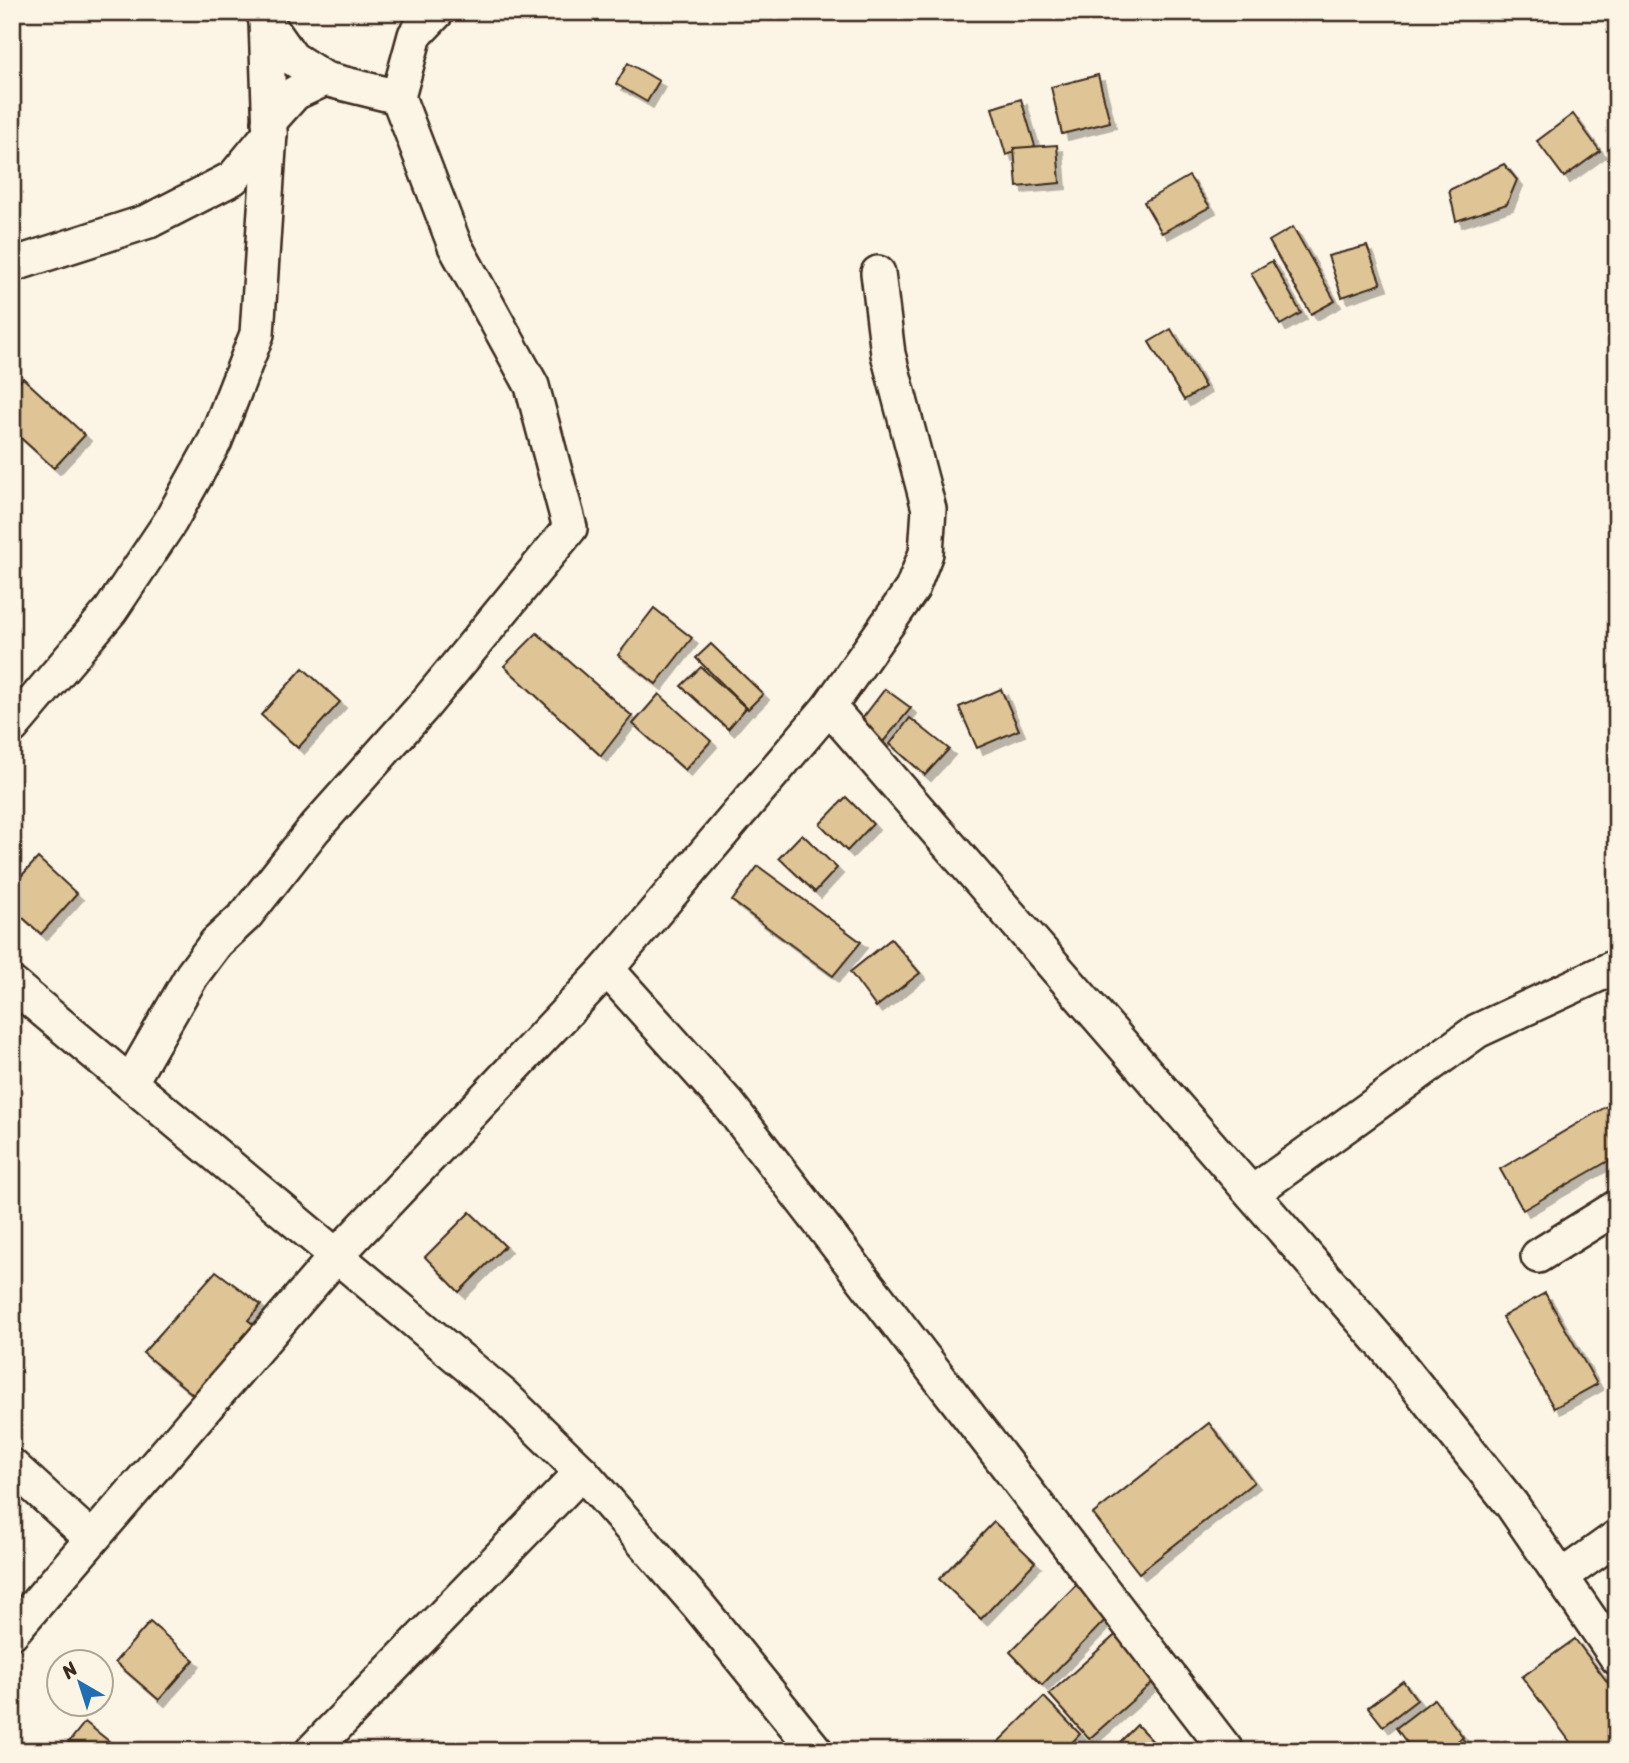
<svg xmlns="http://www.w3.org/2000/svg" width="1629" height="1763" viewBox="0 0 1629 1763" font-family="Sriracha,sans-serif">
  <defs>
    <filter id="shadow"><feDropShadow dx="6" dy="6" stdDeviation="0" flood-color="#0004"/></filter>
  </defs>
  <rect width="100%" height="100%" fill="#fcf5e5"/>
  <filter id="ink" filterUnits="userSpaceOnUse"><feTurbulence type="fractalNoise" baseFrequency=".0143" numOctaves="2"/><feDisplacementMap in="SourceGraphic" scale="14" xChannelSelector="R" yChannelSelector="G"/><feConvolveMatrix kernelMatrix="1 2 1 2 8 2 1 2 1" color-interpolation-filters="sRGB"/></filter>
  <g filter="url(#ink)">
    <g fill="#dfc595" stroke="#3b2a1e" stroke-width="2" filter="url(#shadow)">
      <path d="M628,63L659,81L647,102L616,84Z"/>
      <path d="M1098,75L1110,122L1062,134L1051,87Z"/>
      <path d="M1021,99L1035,146L1006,155L992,108Z"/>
      <path d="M1573,114L1600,151L1564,177L1537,141Z"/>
      <path d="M1057,145L1060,183L1017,187L1014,148Z"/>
      <path d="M1504,164L1517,180L1507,204L1456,221L1449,190Z"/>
      <path d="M1189,176L1210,207L1162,233L1144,202Z"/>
      <path d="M1293,227L1335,301L1311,314L1269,241Z"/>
      <path d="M1367,246L1381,284L1342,297L1328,256Z"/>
      <path d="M1272,261L1301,313L1280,325L1251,273Z"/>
      <path d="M1171,329L1205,387L1184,400L1149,342Z"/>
      <path d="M23,378L85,435L54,468L12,430V390Z"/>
      <path d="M654,608L692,638L656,684L618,655Z"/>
      <path d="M537,633L632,716L601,756L504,666Z"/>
      <path d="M711,644L763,694L748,709L696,658Z"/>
      <path d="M701,667L746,708L728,729L681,686Z"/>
      <path d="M303,668L340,702L298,748L261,715Z"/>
      <path d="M885,689L911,708L883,742L859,723Z"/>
      <path d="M1001,689L1019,730L977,748L959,707Z"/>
      <path d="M659,694L711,741L685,770L633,724Z"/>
      <path d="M910,718L949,749L925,775L890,744Z"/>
      <path d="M846,797L873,824L847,851L820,824Z"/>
      <path d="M802,834L837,868L815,892L779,858Z"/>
      <path d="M38,858L77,894L41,934L12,908V886Z"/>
      <path d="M758,866L861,942L833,976L732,901Z"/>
      <path d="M891,939L920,973L876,1007L850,972Z"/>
      <path d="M1609,1105L1617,1119V1156L1523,1210L1500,1169Z"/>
      <path d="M470,1212L505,1246L459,1292L425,1257Z"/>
      <path d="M216,1271L261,1305L248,1320L258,1328L196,1397L143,1353Z"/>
      <path d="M1545,1293L1597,1384L1554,1408L1502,1317Z"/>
      <path d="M1209,1423L1254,1482L1139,1573L1093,1514Z"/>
      <path d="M994,1522L1035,1562L981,1619L939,1579Z"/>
      <path d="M1082,1579L1114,1611L1042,1685L1010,1652Z"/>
      <path d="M150,1622L194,1660L159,1700L115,1662Z"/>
      <path d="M1121,1630L1161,1675L1089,1739L1049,1694Z"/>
      <path d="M1575,1639L1617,1695V1751H1577L1522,1677Z"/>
      <path d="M1403,1681L1417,1700L1383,1726L1368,1707Z"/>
      <path d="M1044,1697L1080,1734L1064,1751H989Z"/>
      <path d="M1434,1699L1463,1737L1445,1751H1413L1396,1728Z"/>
      <path d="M85,1722L110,1742L104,1751H62Z"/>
      <path d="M1137,1725L1162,1751H1111Z"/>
      <path d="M1462,1738L1472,1751H1445Z"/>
      <path d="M911,1743L918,1751H903Z"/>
    </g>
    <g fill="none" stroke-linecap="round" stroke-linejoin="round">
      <g stroke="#3b2a1e" stroke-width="38">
        <g id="minor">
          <path d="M266,21L292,58L325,79L398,97L415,35L437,12"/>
          <path d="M269,122L295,93L325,79"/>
          <path d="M12,265L149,221L233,178L270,133"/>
          <path d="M829,707L1387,1349L1512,1505L1617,1658"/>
          <path d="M12,727L111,610L170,522L215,441L257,334L270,133L266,21L263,12"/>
          <path d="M607,969L729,1105L1227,1751"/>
          <path d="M12,984L504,1396L582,1472L698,1605L816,1751"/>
          <path d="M130,1083L192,975L216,943L246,915L314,829L422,708L570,528L532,386L455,246L398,97"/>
          <path d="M1252,1193L1477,1031L1617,966"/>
          <path d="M1538,1256L1617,1207"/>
          <path d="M12,1466L91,1538"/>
          <path d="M1561,1577L1617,1537"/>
          <path d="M12,1632L336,1256L607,969L829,707L912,589L926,553L929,509L888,354L878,273"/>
          <path d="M312,1751L582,1472"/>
        </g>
      </g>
      <use href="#minor" stroke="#fcf5e5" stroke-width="33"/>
    </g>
  </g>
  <rect width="1629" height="1763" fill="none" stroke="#fcf5e5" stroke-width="42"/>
  <rect x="21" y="21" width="1587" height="1721" fill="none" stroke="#3b2a1e" stroke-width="2.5" filter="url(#ink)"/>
  <g transform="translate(80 1683) rotate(321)"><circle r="33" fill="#fcf5e5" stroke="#afa495" stroke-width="2"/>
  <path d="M0-5L12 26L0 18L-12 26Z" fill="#1f6fb2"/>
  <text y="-10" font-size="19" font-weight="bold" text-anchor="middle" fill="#3b2a1e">N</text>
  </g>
</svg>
